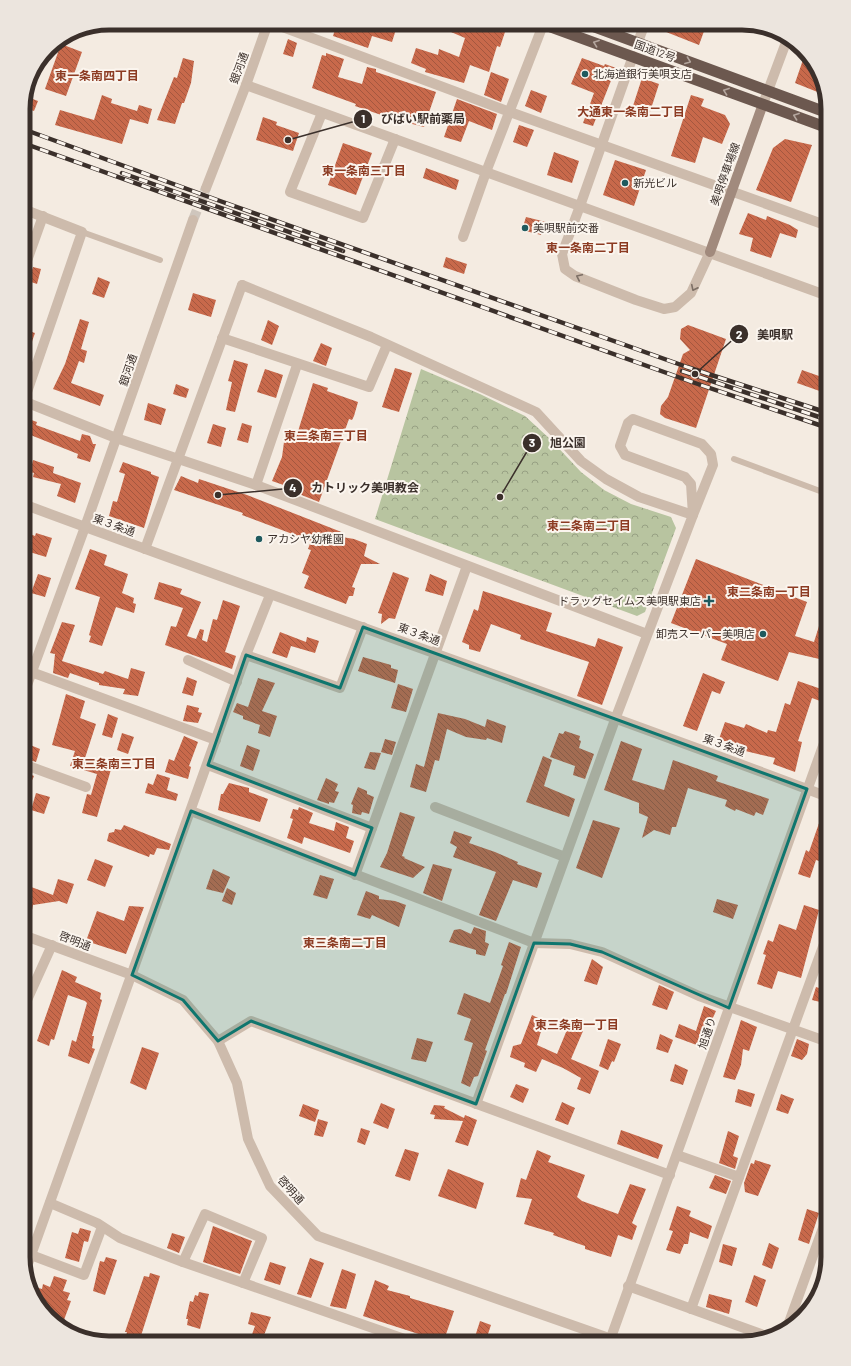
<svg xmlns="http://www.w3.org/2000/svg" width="851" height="1366" viewBox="0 0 851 1366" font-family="Barlow,'Noto Sans JP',sans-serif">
  <defs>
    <pattern id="park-crowns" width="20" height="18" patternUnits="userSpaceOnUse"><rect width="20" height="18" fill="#b8c4a0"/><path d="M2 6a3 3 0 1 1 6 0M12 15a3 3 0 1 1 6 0" fill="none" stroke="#97a083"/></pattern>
    <pattern id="building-back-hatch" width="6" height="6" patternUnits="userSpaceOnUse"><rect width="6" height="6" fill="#c8694b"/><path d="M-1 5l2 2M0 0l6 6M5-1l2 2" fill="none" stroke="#a4573f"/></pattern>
  </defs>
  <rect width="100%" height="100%" fill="#f4ebe1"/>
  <path fill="url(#park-crowns)" d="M421,369L480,394L525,416L550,439L581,472L604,490L631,504L671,517L676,528L645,612L637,616L375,519Z"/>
  <g fill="url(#building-back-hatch)">
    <path d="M337,23H398L392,42L372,36L368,48L333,36Z"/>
    <path d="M430,23H481L505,32L500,47L497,46L489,72L470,65L464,83L425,72L426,69L411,63L416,48L438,55L439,49L459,57L465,38Z"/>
    <path d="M651,23H707L699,45L651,26Z"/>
    <path d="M288,39L297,43L293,57L283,54Z"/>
    <path d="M61,44L82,52L66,96L45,89Z"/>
    <path d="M326,53L344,59L338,77L362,84L367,67L376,69V72L436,92L424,127L393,119L355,106L356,104L312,88L322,55L326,56Z"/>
    <path d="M805,54L819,71L825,95L795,83Z"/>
    <path d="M183,58L194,61L191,83L184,103H182L175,124L157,120L174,77L177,78Z"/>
    <path d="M582,58L604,66L605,64L616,68L593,126L583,123L594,93L571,84Z"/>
    <path d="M491,72L509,79L501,102L484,95Z"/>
    <path d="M642,78L659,84L648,118L631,112Z"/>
    <path d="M531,90L547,96L541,113L525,106Z"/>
    <path d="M102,95L112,99L111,103L137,111L139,105L152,109L148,124L130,119L122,144L55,125L60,110L94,120Z"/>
    <path d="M691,95L704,99L701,106L725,115L730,124L722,144L703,137L695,163L671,156Z"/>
    <path d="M25,96L38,101L34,111L23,107Z"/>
    <path d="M457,99L497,114L492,130L469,121L461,142L444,137Z"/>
    <path d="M263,117L277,122L276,125L299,133L293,151L256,140Z"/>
    <path d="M519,125L534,130L527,147L513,142Z"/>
    <path d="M785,139L812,145L791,202L756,190L773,148Z"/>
    <path d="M343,143L372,153L356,195L328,185Z"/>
    <path d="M554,152L579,161L572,183L547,175Z"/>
    <path d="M615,160L646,170L634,206L603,195Z"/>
    <path d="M426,168L459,180L456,190L423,178Z"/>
    <path d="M748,213L766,220L767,216L790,225L798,230L796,238L780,233L771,258L750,251L753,238L739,234Z"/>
    <path d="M526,217L546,222L541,235L522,230Z"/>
    <path d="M446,257L467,264L464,274L443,267Z"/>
    <path d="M33,267L41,269L37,284L28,281Z"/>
    <path d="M98,277L110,282L104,298L92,294Z"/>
    <path d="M193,293L216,300L211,317L188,310Z"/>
    <path d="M80,319L89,322L81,349L87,351L84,363L79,361L71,383L104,395L100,406L53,389L65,364Z"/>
    <path d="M268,320L279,326L272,345L261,340Z"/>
    <path d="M688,325L726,339L696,428L665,418L660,414L661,406L668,397L683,354L690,350L680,339L681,329Z"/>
    <path d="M23,329L35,333L25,362H23Z"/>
    <path d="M321,343L332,348L326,366L313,361Z"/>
    <path d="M827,356L828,394L797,383L802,370L819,376Z"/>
    <path d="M234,360L248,364L235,412L226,410L232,382L228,381Z"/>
    <path d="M395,368L412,373L399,412L382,407Z"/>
    <path d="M265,369L283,375L276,398L257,392Z"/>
    <path d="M313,383L328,388L327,391L358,402L354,416L352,420L349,419L319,502L294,492L295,489L272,481L282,457L284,442L286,443L287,439L295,441Z"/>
    <path d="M176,384L189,389L186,398L173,394Z"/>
    <path d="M148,403L166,409L161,425L144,420Z"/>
    <path d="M23,417L37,422L36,425L80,441L82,434L90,436L93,444H96L90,462L77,458L78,454L23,432Z"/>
    <path d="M242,423L252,426L248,443L237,440Z"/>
    <path d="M213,424L226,428L221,447L207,443Z"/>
    <path d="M33,460L54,467L53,473L81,483L75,503L57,496L61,484L33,477L34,473L30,472Z"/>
    <path d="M123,462L151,472V474L159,477L144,528L109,516L113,501L117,502L125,474L119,472Z"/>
    <path d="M181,476L198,483L199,479L247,495L344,533L342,537L354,539L367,544L364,556L380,564H361L352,587L355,588L353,596H349L346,604L304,588L309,576L302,573L311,550L308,549L311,541L242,515L243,513L174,490Z"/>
    <path d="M23,531L35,536L36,533L52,538L46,557L23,550Z"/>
    <path d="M90,549L107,555L104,565L128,574L122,593L134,598L133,603L136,604L134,613L116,607L102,646L89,642L91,636L89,635L100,597L75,589Z"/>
    <path d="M696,559L807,602L795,636L814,642L819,626L828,630V661L789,652L778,681L721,660L727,644L671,623Z"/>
    <path d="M393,572L409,578L395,619L389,618L381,624L382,614L378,613Z"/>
    <path d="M38,574L51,578L45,597L31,593Z"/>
    <path d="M430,574L447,581L443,596L425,591Z"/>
    <path d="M159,582L182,589L180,594L201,602L187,636L196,639L200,629L204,630L202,640L207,642L213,619L217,620L223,600L240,606L225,652L236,656L232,669L165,645L171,626L176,627L183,608L154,599Z"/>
    <path d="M483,591L552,613L546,631L595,647L598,638L623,647L602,705L577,696L589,662L520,639L521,635L491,624L480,652L469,649V645L462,642L474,609L478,611Z"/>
    <path d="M62,622L75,625L62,661L103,674L105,671L128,679L131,668L145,672L138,696L123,694L125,689L99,685V683L70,673L68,678L53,673L55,654L50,653Z"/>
    <path d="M280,632L306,642L307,637L319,641L315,653L291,646L287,658L272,653Z"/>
    <path d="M363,657L391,665V668L398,670L395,683L358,671Z"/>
    <path d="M703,673L725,682L720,694L712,691L697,731L683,726Z"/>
    <path d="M187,677L197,681L193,696L182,693Z"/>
    <path d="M258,678L275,683L262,711L277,716L270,737L258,733L260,725L243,719V716L233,712L237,703L248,707Z"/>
    <path d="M798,681L824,690L820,701L812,698L798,741L802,742L795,772L773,764L775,758L737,749L738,746L719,739L725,722L744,728L746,724L767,733L768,730L776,732L785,703L790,705Z"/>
    <path d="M398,684L413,689L406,712L391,708Z"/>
    <path d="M66,694L85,701L80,718L96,724L85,758L112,766L97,817L82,813L87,794L91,795L97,774L70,766L75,751L52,745Z"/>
    <path d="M187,705L199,708L198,712L202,713L198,723L183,721Z"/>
    <path d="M438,713L465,719L485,727L487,719L506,726L502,743L487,738L486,740L466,737L447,729L439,761L435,760L426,792L410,787L416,764L424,767Z"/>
    <path d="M108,714L118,718L112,738L102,735Z"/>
    <path d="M565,731L580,736L579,740L581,741L579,748L594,754L585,779L573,775L575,766L550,757L559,733L563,734Z"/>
    <path d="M122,733L134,737L128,754L117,750Z"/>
    <path d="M184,736L198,742L189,766L191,767L188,779L165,772L169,759L174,761Z"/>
    <path d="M385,739L396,742L392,755L381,752Z"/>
    <path d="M621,741L642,749L632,780L664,790L673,760L718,776L716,781L769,799L763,815L756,812L754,816L736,809L735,811L725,806L727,800L688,788L676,827H672L670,835L654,830L642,838L648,817L639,813V803L604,790Z"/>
    <path d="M23,742L40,749L36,762L23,758Z"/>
    <path d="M247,745L260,750L253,771L240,766Z"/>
    <path d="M370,752L381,753L375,770L364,768Z"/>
    <path d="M543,756L552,760L544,786L575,799L569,817L526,802Z"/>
    <path d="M23,771L34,776L25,796L23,795Z"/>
    <path d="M157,774L170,778L167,790L178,794L176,801L145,793L148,783L153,785Z"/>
    <path d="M326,778L338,784L335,791L339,792L334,803L329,802V804L317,800Z"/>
    <path d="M229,783L249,788V792L268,799L260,822L218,810L221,794H223Z"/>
    <path d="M358,787L367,791V794L374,797L369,814L362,812L361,815L352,813L353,805L351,804Z"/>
    <path d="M36,793L50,797L44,814L31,810Z"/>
    <path d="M826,803H828V852L822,850L819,861L816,860L810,878L798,874L806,850L809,852Z"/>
    <path d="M299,807L313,813L309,823L334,831L336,822L349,827L346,838L354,841L350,853L304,837L302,844L287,838L293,819L290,818L293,809L298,810Z"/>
    <path d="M400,812L415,817L402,856L405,857L404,858L425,867L413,878L380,867L387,853Z"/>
    <path d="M593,820L620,828L602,878L576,868Z"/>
    <path d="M124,825L171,844L169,850L157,848L154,855L150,854L149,857L107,841L109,833L114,832L115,829L121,830Z"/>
    <path d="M454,831L472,837L469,843L495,852L518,862L517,864L542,873L537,888L513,880L496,921L479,915L496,872L453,857L457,847L450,843Z"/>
    <path d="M95,859L113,866L105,887L87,880Z"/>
    <path d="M433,864L452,869L442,901L423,893Z"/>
    <path d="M213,869L230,877L223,893L206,889Z"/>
    <path d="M320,875L334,879L327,899L313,895Z"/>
    <path d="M58,879L74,884L67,904L59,901L33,905L32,910L23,908V884L53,895Z"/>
    <path d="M227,888L236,893L232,905L222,901Z"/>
    <path d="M366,891L379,896V899L395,901L406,905L399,927L372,915L370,919L357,915Z"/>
    <path d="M717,899L738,905L733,919L713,912Z"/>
    <path d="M804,905L819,910L801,978L778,971L772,989L757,984L766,955L763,954L768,940L773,942L779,924L796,930Z"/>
    <path d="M129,906L144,907L126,954L86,941L97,911L124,921Z"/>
    <path d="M474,927L486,931L485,942L489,944L485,956L476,954V950L449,942L454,930L460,929L471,934Z"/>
    <path d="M509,942L521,947L506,994H505L485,1050L487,1051L478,1076L474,1077L470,1087L461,1083L473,1043L464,1040L471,1019L457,1014L464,993L490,1003L503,966L501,965Z"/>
    <path d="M592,959L603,967L597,985L584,981Z"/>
    <path d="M62,970L77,977L75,982L101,993L100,999L102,1000L92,1036H94L92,1048L95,1049L89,1064L68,1056L72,1040L76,1042L87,1003L85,1001L68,995L54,1040L51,1039L49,1046L37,1041Z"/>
    <path d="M659,985L674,992L667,1010L652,1005Z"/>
    <path d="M816,987L828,991V1004L812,1000Z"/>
    <path d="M704,1006L716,1011L705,1035L702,1047L675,1037L679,1024L696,1031Z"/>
    <path d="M532,1015L544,1021L537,1045L557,1054L569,1025L583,1031L571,1059L599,1071L590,1094L577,1089L581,1078L563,1068L542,1059L536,1072L524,1067L525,1063L510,1057L513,1046L521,1044Z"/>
    <path d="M741,1020L757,1027L749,1051L743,1049L741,1065L735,1080L723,1077Z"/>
    <path d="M660,1034L673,1040L668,1053L656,1049Z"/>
    <path d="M417,1038L433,1042L426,1062L411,1059Z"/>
    <path d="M608,1039L621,1044L614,1062L612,1061L608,1070L599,1066Z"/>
    <path d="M797,1039L809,1044L807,1054L802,1060L791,1056Z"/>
    <path d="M142,1047L159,1053L146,1090L130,1083Z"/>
    <path d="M675,1064L688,1070L683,1085L670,1081Z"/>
    <path d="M516,1084L529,1089L523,1103L510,1097Z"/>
    <path d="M738,1089L755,1094L751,1107L735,1102Z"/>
    <path d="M781,1094L794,1099L788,1114L776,1110Z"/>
    <path d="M562,1102L575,1108L568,1125L555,1120Z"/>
    <path d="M381,1103L395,1109L388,1129L373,1123Z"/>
    <path d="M303,1104L319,1110L315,1122L299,1116Z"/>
    <path d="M434,1105L445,1106L444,1108L464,1118L465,1115L477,1120L468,1146L455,1142L463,1121L434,1119L435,1115L430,1114Z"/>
    <path d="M318,1119L328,1122L323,1137L314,1135Z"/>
    <path d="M361,1128L370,1131L365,1145L357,1142Z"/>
    <path d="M621,1130L663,1145L658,1159L617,1144Z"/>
    <path d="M728,1131L739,1136L733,1156L738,1158L735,1169L719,1163Z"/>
    <path d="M405,1149L419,1153L410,1181L395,1176Z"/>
    <path d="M537,1150L551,1156L548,1162L585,1175L577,1197L582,1201L618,1214L630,1184L646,1189L632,1223L637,1226L632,1240L618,1235L611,1257L585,1249V1246L553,1235L554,1233L524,1224L532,1199L516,1197L521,1178L526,1180Z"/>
    <path d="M755,1160L771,1165L758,1196L745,1192L744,1183L751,1163L754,1164Z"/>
    <path d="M448,1169L484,1183L476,1209L438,1196Z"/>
    <path d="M715,1175L731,1181L726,1194L709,1188Z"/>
    <path d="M677,1206L691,1211L689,1216L712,1226L708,1239L690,1232L688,1244H684L680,1254L666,1250L673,1231L669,1230Z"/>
    <path d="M807,1209L819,1213L809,1244L798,1240Z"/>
    <path d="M213,1226L252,1241L240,1274L203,1262Z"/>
    <path d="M80,1228L91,1231L88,1242L84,1241L79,1262L65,1258L72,1232L78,1234Z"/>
    <path d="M172,1233L185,1237L179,1253L167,1248Z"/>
    <path d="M769,1243L779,1248L772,1269L762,1265Z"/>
    <path d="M723,1244L737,1248L732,1266L719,1262Z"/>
    <path d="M106,1257L117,1260L105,1295L93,1291L100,1261L104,1262Z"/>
    <path d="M310,1258L324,1263L311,1298L297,1294Z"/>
    <path d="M270,1262L286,1267L280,1285L264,1280Z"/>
    <path d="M342,1269L356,1274L346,1309L330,1306Z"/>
    <path d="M150,1273L160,1276L139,1342L125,1338L127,1332H125L144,1276L149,1277Z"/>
    <path d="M754,1275L766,1280L757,1307L745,1302Z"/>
    <path d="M54,1276L67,1280L63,1291L70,1293L67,1300L71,1301L61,1328L32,1296L35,1287L42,1289L43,1284L50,1287Z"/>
    <path d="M375,1280L389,1286L387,1290L410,1296V1298L454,1311L443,1343L430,1340L431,1338L363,1316Z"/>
    <path d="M199,1292L209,1294L200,1329L187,1325L188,1319H186L190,1301L193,1302L195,1295L198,1296Z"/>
    <path d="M709,1294L732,1300L729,1314L706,1307Z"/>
    <path d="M251,1312L271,1317L261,1343H249L255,1326L248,1324Z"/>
    <path d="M480,1321L491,1325L485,1343H473Z"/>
  </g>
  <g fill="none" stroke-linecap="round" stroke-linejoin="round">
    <path stroke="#cfc6bd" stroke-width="10" stroke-dasharray="10 5" stroke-linecap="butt" d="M193,220L206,188"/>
    <g stroke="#cdbbac" stroke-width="6">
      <path d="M82,232L160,260"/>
      <path d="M734,459L828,494"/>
    </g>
    <g stroke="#cdbbac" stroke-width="10">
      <path d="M272,23L510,112L828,226"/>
      <path d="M638,42L645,23"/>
      <path d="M486,172L543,25"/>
      <path d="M580,206L562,254L565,269L575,276L636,300L664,309L675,307L691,293L710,252"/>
      <path d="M23,209L82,232L24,401"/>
      <path d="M23,272L43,216"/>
      <path d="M222,338L369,387L387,345"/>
      <path d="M23,401L116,438L256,485L647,634"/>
      <path d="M633,419L702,444L711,454L713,465L693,515L691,484L685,477L625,455L620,446L628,423Z"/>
      <path d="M256,485L297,365"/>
      <path d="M145,549L242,285"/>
      <path d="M246,655L340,688L363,627"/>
      <path d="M188,660L237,682"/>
      <path d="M23,669L216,740"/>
      <path d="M23,696L85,527"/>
      <path d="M23,764L86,787"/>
      <path d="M208,765L372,828"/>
      <path d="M807,789L828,797"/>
      <path d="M435,807L565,857"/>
      <path d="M191,811L534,943L570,944L602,952L699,996L828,1042"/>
      <path d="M355,875L467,566"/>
      <path d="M23,1009L52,945"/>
      <path d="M218,1041L251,1021L670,1175"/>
      <path d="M476,1104L616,717"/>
      <path d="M677,1155L739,1177"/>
      <path d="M50,1203L97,1223L120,1238L183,1262L416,1343"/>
      <path d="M31,1255L84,1275L102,1227"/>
      <path d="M183,1262L205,1214L262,1238L243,1283"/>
      <path d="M26,1269L246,655L270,595"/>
      <path d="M628,1286L769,1337"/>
      <path d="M691,1309L828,933"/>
      <path d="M787,1328L828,1214"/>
    </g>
    <g stroke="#cdbbac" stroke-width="10">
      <path d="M246,85L828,296"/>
      <path d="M763,104L788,37"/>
      <path d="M322,113L290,192L363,218L395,139"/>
      <path d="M206,188L246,85L268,23"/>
      <path d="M580,206L633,56"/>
      <path d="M463,237L486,172"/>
      <path d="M242,285L371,337L536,412L581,461L606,479L639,497L693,515L616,717"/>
      <path d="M23,504C284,601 546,691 807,789"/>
      <path d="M85,527L193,220"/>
      <path d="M23,935L132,975L183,1000L218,1041L237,1083L248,1139L270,1186L318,1236L623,1343"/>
      <path d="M609,1343L828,732"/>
    </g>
    <path stroke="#a18a7d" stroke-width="10" d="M710,252L763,104"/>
    <g stroke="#6c584f" stroke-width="11">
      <path d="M540,23L828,128"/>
      <path d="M584,23L828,113"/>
    </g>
    <g stroke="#3b302b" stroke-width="4.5">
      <g id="rail">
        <path d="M23,129L220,201L687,367L828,413"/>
        <path d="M23,143L692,382L828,428"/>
        <path d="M122,173L343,251"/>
        <path d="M682,371L828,420"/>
      </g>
    </g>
    <use href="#rail" stroke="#fbf5ee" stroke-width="3" stroke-dasharray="9" stroke-linecap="butt"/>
  </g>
  <defs><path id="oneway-chevron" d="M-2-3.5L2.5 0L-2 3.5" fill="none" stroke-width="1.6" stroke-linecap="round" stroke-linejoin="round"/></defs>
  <g stroke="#b4a69e">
    <use href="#oneway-chevron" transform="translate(596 43) rotate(-160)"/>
    <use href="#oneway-chevron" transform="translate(688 61) rotate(21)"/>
    <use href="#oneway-chevron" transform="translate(726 91) rotate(-160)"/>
    <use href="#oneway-chevron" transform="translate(796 116) rotate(-160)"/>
  </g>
  <g stroke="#7d6f65">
    <use href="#oneway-chevron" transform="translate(579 277) rotate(-155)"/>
    <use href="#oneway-chevron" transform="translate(694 288) rotate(116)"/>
  </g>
  <path fill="#0f766e" fill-opacity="0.2" stroke="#0f766e" stroke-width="3" stroke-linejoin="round" d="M363,627L807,789L729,1008L602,952L570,944L534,943L476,1104L251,1021L218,1041L183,1000L132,975L191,811L355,875L372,828L208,765L246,655L340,688Z"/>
  <g fill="#1f5a5e" stroke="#fbf5ee" stroke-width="1.5">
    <circle cx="585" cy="74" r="4"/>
    <circle cx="625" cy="183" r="4"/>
    <circle cx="525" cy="228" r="4"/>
    <circle cx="259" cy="539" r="4"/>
    <path d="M707 595h4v4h4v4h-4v4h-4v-4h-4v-4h4z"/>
    <circle cx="763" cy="634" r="4"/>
  </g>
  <g text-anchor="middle" stroke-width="4" stroke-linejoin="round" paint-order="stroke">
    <g font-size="11" fill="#3b302b" stroke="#fbf5ee">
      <text transform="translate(655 51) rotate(20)" y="4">国道12号</text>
      <text transform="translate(239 68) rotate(-70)" y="4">銀河通</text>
      <text transform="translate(725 174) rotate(-70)" y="4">美唄停車場線</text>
      <text transform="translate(128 370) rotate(-71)" y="4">銀河通</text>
      <text transform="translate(114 525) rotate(20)" y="4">東３条通</text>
      <text transform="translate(419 634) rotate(20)" y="4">東３条通</text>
      <text transform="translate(724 745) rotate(20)" y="4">東３条通</text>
      <text transform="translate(75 941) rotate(21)" y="4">啓明通</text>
      <text transform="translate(707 1033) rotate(-71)" y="4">旭通り</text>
      <text transform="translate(291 1190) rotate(48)" y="4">啓明通</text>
    </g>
    <g font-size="11" fill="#3b302b" stroke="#fbf5ee" text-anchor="start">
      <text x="593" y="78">北海道銀行美唄支店</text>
      <text x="633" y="187">新光ビル</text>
      <text x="533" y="232">美唄駅前交番</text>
      <text x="267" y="543">アカシヤ幼稚園</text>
      <text x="701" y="605" text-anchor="end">ドラッグセイムス美唄駅東店</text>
      <text x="755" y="638" text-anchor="end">卸売スーパー美唄店</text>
    </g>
    <g font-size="12" font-weight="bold" fill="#8c3b22" stroke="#fbf5ee">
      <text x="97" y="80">東一条南四丁目</text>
      <text x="631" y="116">大通東一条南二丁目</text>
      <text x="364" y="175">東一条南三丁目</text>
      <text x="588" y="252">東一条南二丁目</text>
      <text x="326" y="440">東二条南三丁目</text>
      <text x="589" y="530">東二条南二丁目</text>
      <text x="769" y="596">東二条南一丁目</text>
      <text x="114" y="768">東三条南三丁目</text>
      <text x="345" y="947">東三条南二丁目</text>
      <text x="577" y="1029">東三条南一丁目</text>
    </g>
  </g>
  <path d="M0 0H851V1366H0ZM109 30H742A79 79 0 0 1 821 109V1257A79 79 0 0 1 742 1336H109A79 79 0 0 1 30 1257V109A79 79 0 0 1 109 30Z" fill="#ece5de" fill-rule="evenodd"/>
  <path fill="none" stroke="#3b302b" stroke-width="5" d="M109 30H742A79 79 0 0 1 821 109V1257A79 79 0 0 1 742 1336H109A79 79 0 0 1 30 1257V109A79 79 0 0 1 109 30Z"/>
  <path fill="none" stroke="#3b302b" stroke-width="1.5" d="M288 140L363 119M695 374L739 334M500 497L532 443M218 495L293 488"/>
  <g fill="#3b302b" stroke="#fbf5ee" stroke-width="1.5">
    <circle cx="288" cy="140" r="4"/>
    <circle cx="695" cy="374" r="4"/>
    <circle cx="500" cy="497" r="4"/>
    <circle cx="218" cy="495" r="4"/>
    <circle cx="363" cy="119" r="10"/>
    <circle cx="739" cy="334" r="10"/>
    <circle cx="532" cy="443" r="10"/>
    <circle cx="293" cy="488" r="10"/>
  </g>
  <g font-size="12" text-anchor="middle" font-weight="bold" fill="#fff">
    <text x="363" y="123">1</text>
    <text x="739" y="339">2</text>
    <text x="532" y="447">3</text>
    <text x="293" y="492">4</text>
  </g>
  <g font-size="12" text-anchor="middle" font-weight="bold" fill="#3b302b" stroke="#fbf5ee" stroke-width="4" stroke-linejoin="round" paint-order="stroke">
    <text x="423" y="123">びばい駅前薬局</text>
    <text x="775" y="339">美唄駅</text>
    <text x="568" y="447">旭公園</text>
    <text x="365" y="492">カトリック美唄教会</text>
  </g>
</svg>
